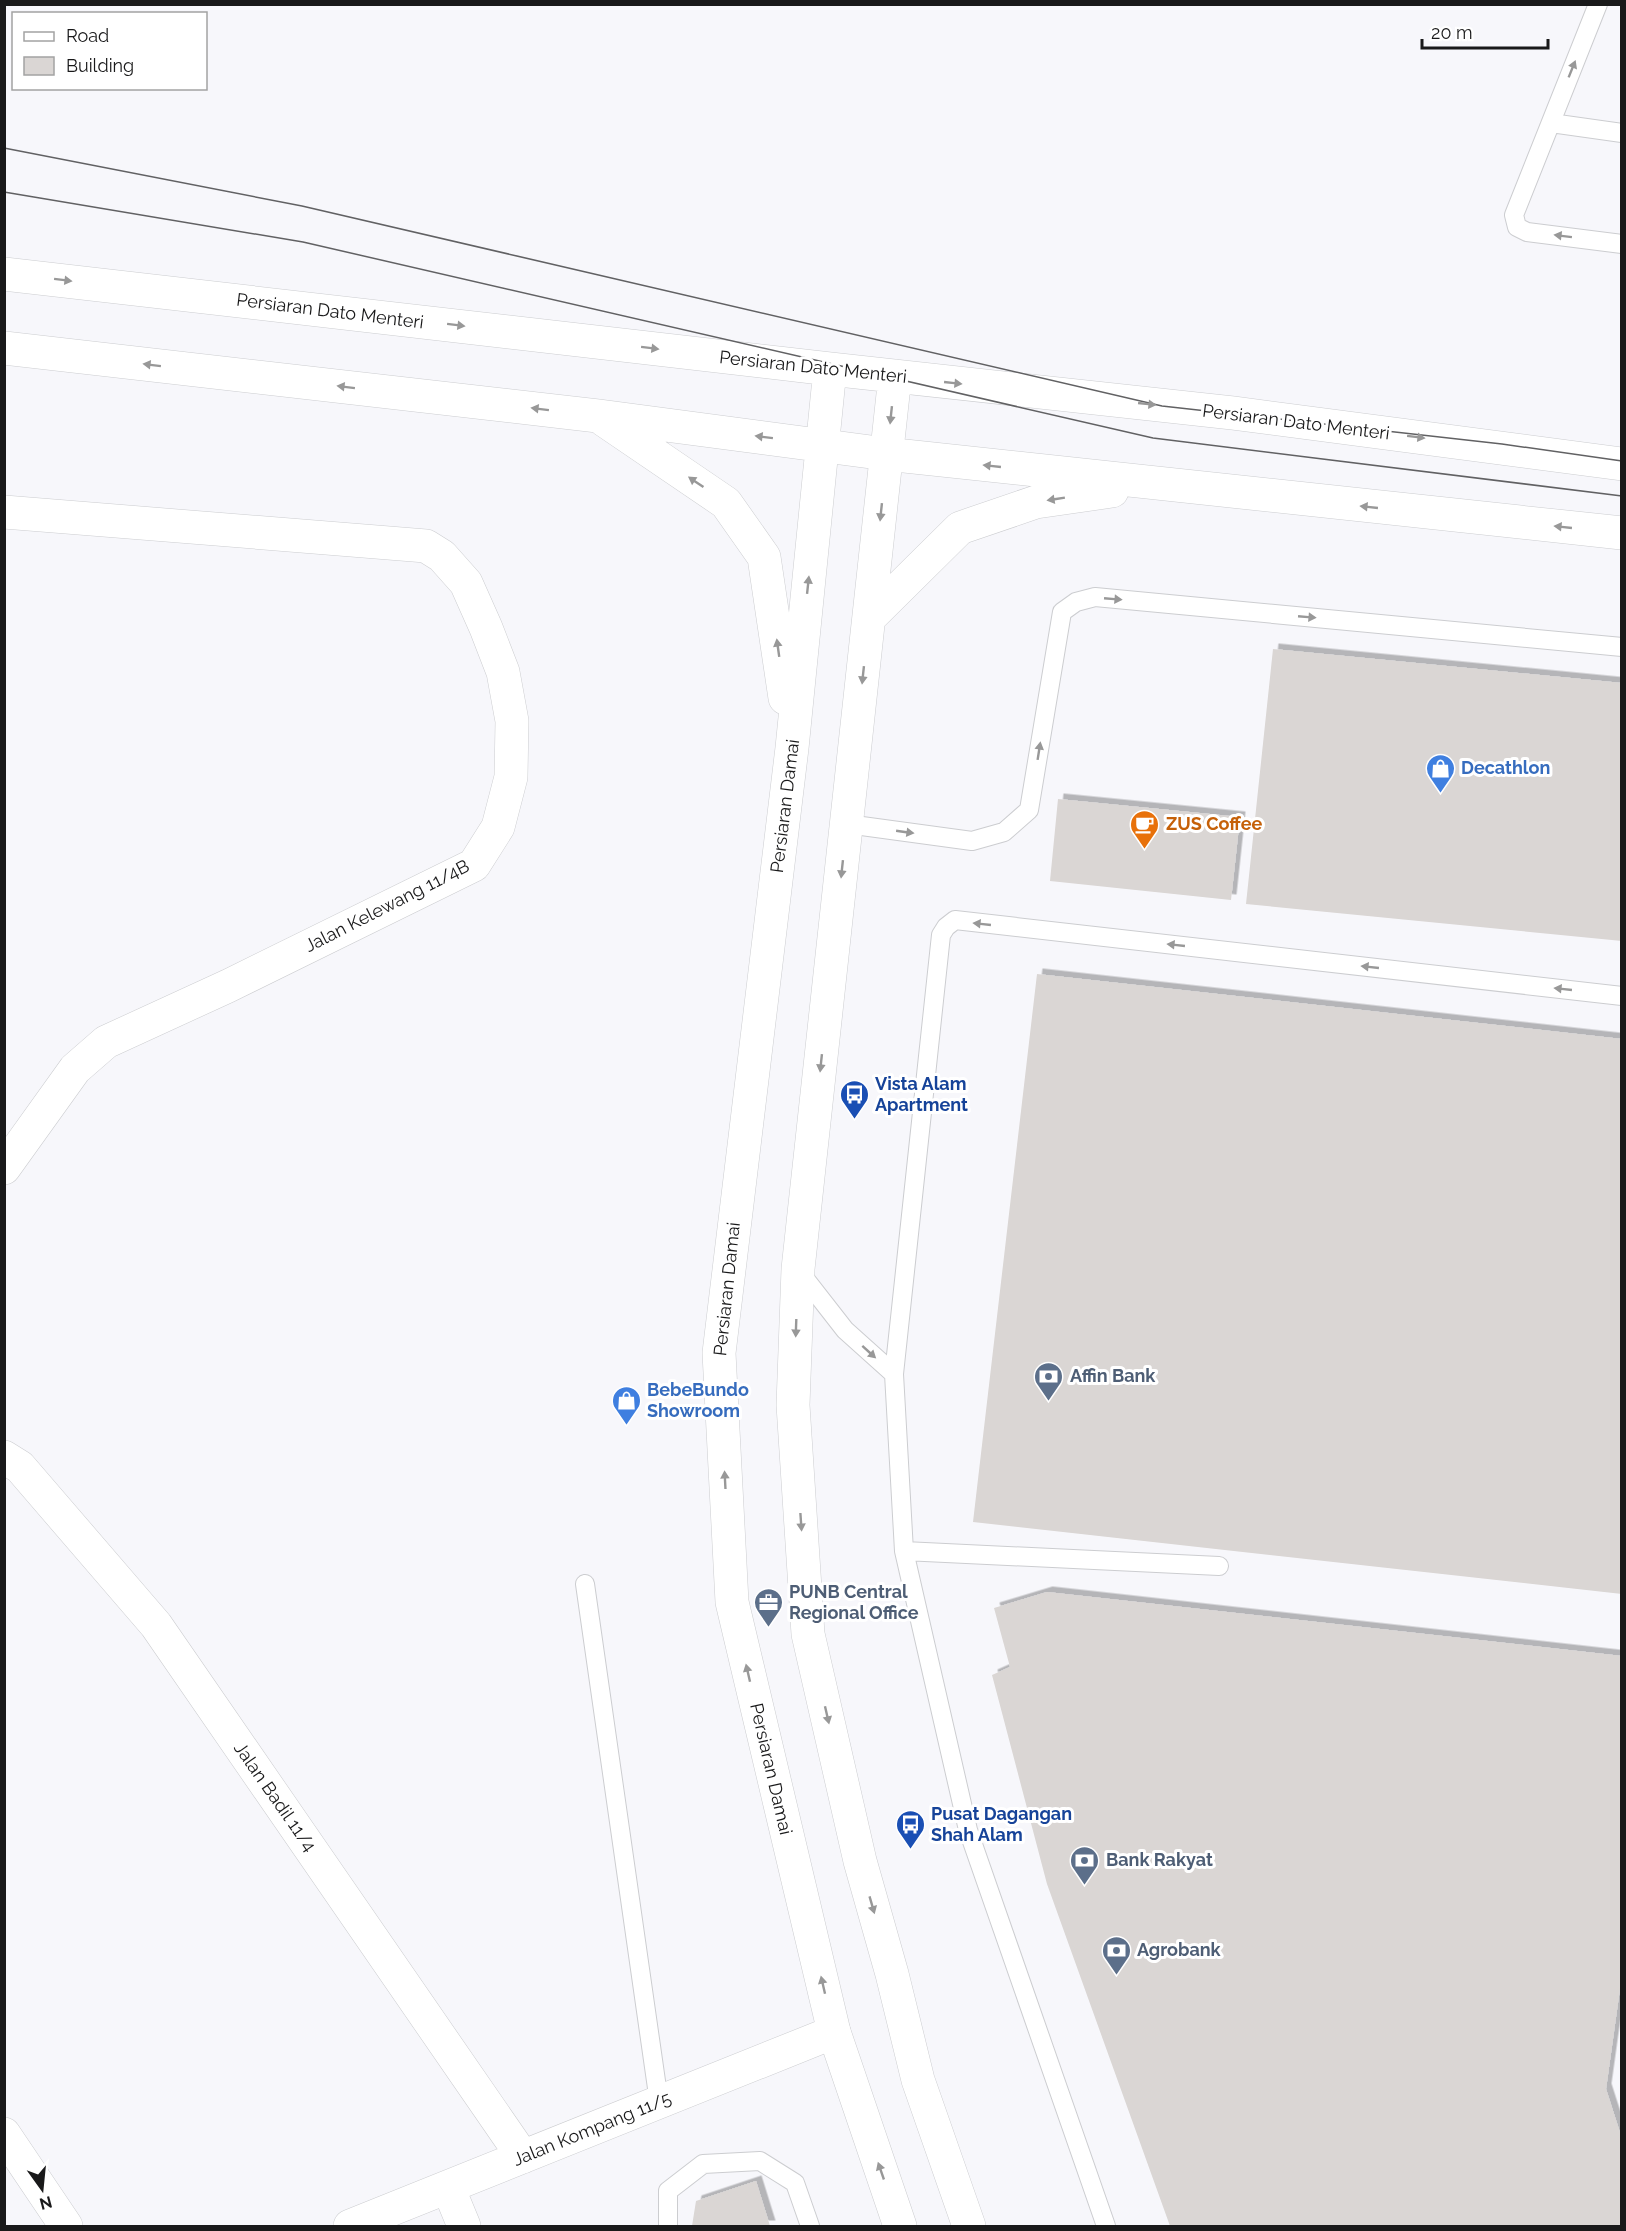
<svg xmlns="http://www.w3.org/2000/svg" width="1626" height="2231" viewBox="0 0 1626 2231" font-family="Raleway,sans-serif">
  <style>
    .building { fill: #dad6d4; filter: url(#shadow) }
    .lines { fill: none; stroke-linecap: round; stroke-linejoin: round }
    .service-casing { stroke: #cccdd0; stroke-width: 20 }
    .minor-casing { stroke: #cccdd0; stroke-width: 34 }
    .primary-casing { stroke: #cccdd0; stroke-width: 34 }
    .service { stroke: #fff; stroke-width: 18 }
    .minor { stroke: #fff; stroke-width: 33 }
    .primary { stroke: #fff; stroke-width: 33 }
    .tram { stroke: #616163; stroke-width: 1.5 }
    .oneway { fill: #989898 }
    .labels { text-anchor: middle; stroke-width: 6; stroke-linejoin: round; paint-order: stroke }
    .street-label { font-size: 18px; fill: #19191a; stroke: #fff }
    .shop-label { font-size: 18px; font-weight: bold; fill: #366cbe; stroke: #fff; text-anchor: start }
    .food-label { font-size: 18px; font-weight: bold; fill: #c56008; stroke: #fff; text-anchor: start }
    .transit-label { font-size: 18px; font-weight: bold; fill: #164399; stroke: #fff; text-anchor: start }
    .service-label { font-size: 18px; font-weight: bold; fill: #4e5e75; stroke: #fff; text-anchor: start }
  </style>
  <defs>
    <filter id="shadow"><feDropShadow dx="5.5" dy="-5.5" stdDeviation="0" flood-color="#0004"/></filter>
  </defs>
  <rect width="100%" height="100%" fill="#f7f7fb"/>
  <!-- building -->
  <path class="building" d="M1273 649 1622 683V941L1246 904Z
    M1058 799 1240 817 1231 900 1050 881Z
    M1037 974 1622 1039V1594L973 1522Z
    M1047 1592 1622 1656V1974L1606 2089 1622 2139V2226H1170L1047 1884 992 1675 1010 1667 994 1608Z
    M756 2181 770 2226H692L696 2201Z"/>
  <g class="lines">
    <defs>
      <path id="service" d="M1598 4 1514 215 1517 227 1527 232 1622 244
        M1551 123 1622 133
        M847 824 972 841 1004 832 1029 810 1062 612 1076 602 1095 597 1622 647
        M799 1271 845 1330 894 1374
        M904 1551 1219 1566
        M585 1584 659 2102
        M668 2226V2191L703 2164 760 2161 795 2183 810 2226
        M1106 2226 968 1830 904 1551 894 1374 941 935 946 927 955 920 1622 996"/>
      <path id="minor" d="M4 512 426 546 442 556 466 583 486 628 503 672 512 721 511 777 498 827 474 865 228 986 106 1042 75 1069 4 1168
        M4 1457 20 1467 156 1625 523 2157
        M4 2134 66 2226
        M448 2187 464 2226
        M350 2226 834 2032"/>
      <path id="primary" d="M4 274 830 369 1233 413 1622 464
        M4 348 598 416 886 454 1622 533
        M830 369 792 748 719 1353 732 1602 834 2032 900 2226
        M895 376 798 1269 793 1405 808 1634 860 1861 892 1974 918 2080 969 2226
        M604 420 726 503 764 557 785 698
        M870 617 960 528 1036 502 1112 491"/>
    </defs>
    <!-- service casing -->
    <use href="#service" class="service-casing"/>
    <!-- minor casing -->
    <use href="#minor" class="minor-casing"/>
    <!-- primary casing -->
    <use href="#primary" class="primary-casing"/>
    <!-- service -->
    <use href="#service" class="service"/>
    <!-- minor -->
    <use href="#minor" class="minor"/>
    <!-- primary -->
    <use href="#primary" class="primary"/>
    <!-- tram -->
    <path class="tram" d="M4 148 302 206 1162 406 1502 444 1622 461
      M4 192 303 242 1153 438 1622 496"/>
  </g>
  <!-- one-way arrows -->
  <defs><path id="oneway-solid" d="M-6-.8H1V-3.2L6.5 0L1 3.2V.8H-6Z" transform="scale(1.5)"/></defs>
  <g class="oneway">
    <use href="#oneway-solid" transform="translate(1572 69) rotate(-68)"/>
    <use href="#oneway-solid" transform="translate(1563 236) rotate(-173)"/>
    <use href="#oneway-solid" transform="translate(63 280) rotate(7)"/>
    <use href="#oneway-solid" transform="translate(456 325) rotate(7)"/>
    <use href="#oneway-solid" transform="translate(650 348) rotate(7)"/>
    <use href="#oneway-solid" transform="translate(152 365) rotate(-173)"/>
    <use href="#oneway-solid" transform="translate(953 383) rotate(6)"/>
    <use href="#oneway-solid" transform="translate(346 387) rotate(-173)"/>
    <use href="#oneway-solid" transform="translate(1147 404) rotate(6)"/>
    <use href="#oneway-solid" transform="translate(540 409) rotate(-173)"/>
    <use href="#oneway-solid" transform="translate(891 415) rotate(96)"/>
    <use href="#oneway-solid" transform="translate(764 437) rotate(-173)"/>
    <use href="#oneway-solid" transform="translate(1416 437) rotate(7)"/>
    <use href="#oneway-solid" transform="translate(992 466) rotate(-174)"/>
    <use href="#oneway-solid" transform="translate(696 482) rotate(-146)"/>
    <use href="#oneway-solid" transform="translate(1056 499) rotate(171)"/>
    <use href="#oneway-solid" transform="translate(1369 507) rotate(-174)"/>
    <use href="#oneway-solid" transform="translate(881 512) rotate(96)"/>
    <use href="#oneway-solid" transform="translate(1563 527) rotate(-174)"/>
    <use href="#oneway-solid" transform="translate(808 585) rotate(-84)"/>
    <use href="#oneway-solid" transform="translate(1113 599) rotate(5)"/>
    <use href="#oneway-solid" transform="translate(1307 617) rotate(5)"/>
    <use href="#oneway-solid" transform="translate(778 648) rotate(-98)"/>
    <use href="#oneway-solid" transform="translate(863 675) rotate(96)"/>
    <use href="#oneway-solid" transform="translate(1039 751) rotate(-81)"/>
    <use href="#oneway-solid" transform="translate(905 832) rotate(8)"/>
    <use href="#oneway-solid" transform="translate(842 869) rotate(96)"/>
    <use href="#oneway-solid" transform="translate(982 924) rotate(-174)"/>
    <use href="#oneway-solid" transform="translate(1176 945) rotate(-174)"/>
    <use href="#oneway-solid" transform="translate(1370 967) rotate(-174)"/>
    <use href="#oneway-solid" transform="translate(1563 989) rotate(-174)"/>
    <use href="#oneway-solid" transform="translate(821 1063) rotate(96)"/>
    <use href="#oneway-solid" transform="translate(796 1328) rotate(92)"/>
    <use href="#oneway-solid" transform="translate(869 1352) rotate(42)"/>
    <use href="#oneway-solid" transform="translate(725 1480) rotate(-93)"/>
    <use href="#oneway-solid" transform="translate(801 1522) rotate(86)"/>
    <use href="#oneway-solid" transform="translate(748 1673) rotate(-103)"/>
    <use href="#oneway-solid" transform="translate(827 1715) rotate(77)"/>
    <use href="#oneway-solid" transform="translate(872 1905) rotate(74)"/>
    <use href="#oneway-solid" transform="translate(823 1985) rotate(-103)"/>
    <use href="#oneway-solid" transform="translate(881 2171) rotate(-109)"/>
  </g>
  <!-- icons -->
  <defs>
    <symbol id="shop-pin" viewBox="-11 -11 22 30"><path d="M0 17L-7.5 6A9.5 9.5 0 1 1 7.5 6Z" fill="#3f7fe0" stroke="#fff"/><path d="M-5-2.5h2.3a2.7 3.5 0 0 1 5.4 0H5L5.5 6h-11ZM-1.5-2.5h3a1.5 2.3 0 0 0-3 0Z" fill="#fff"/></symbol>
    <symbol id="cafe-pin" viewBox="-11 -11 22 30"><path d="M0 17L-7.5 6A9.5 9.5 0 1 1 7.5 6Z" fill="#e8710a" stroke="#fff"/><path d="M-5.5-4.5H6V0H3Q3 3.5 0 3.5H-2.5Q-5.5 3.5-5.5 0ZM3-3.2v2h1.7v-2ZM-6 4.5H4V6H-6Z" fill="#fff"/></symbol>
    <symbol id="bus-pin" viewBox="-11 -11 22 30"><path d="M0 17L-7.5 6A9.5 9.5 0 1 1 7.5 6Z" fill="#1a4fb4" stroke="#fff"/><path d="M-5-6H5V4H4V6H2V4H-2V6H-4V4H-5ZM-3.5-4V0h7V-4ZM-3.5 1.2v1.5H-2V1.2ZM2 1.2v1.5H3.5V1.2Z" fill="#fff"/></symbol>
    <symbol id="bank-pin" viewBox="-11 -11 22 30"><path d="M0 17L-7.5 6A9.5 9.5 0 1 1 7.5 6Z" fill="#5c6f8a" stroke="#fff"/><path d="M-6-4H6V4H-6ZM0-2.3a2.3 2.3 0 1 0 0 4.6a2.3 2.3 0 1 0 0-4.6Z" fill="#fff"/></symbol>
    <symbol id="office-pin" viewBox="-11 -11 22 30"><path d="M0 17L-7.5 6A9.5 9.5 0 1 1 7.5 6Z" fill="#5c6f8a" stroke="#fff"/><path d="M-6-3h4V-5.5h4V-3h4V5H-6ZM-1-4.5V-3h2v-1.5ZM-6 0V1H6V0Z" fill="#fff"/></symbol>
  </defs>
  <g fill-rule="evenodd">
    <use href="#shop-pin" x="1424" y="752" width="33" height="45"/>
    <use href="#cafe-pin" x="1128" y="808" width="33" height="45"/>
    <use href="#bus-pin" x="838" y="1078" width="33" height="45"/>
    <use href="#bank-pin" x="1032" y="1360" width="33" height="45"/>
    <use href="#shop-pin" x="610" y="1384" width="33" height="45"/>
    <use href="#office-pin" x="752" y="1586" width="33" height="45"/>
    <use href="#bus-pin" x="894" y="1808" width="33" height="45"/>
    <use href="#bank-pin" x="1068" y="1844" width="33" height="45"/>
    <use href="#bank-pin" x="1100" y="1934" width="33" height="45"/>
  </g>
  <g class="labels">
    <!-- street labels -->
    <g class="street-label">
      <text transform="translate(330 311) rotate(7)" y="6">Persiaran Dato Menteri</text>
      <text transform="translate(813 367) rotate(6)" y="6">Persiaran Dato Menteri</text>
      <text transform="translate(1296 422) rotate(7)" y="6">Persiaran Dato Menteri</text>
      <text transform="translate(785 806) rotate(-83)" y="6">Persiaran Damai</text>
      <text transform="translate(387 906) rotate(-27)" y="6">Jalan Kelewang 11/4B</text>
      <text transform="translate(727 1289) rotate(-84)" y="6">Persiaran Damai</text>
      <text transform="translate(771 1769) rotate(77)" y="6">Persiaran Damai</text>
      <text transform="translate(275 1797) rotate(55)" y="6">Jalan Badil 11/4</text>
      <text transform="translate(592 2129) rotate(-22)" y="6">Jalan Kompang 11/5</text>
    </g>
    <!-- shop labels -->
    <g class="shop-label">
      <text x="1461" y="774">Decathlon</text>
      <text x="647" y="1396">BebeBundo<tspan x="647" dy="21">Showroom</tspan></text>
    </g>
    <!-- food labels -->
    <g class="food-label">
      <text x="1166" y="830">ZUS Coffee</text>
    </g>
    <!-- transit labels -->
    <g class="transit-label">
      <text x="875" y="1090">Vista Alam<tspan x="875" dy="21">Apartment</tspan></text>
      <text x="931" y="1820">Pusat Dagangan<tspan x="931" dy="21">Shah Alam</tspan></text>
    </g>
    <!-- service labels -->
    <g class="service-label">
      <text x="1070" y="1382">Affin Bank</text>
      <text x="789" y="1598">PUNB Central<tspan x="789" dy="21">Regional Office</tspan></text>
      <text x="1106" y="1866">Bank Rakyat</text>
      <text x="1137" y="1956">Agrobank</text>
    </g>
  </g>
  <!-- border -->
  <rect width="1626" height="2231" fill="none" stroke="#19191a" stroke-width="12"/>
  <!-- legend -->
  <rect x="12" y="12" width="195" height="78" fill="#ffffff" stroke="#a3a3a3" stroke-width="1.5"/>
  <rect x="24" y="32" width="30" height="9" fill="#ffffff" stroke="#a3a3a3" stroke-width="1.5"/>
  <text x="66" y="42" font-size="18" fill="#19191a">Road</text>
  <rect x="24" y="57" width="30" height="18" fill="#dad6d4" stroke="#a3a3a3" stroke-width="1.5"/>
  <text x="66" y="72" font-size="18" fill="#19191a">Building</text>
  <!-- north arrow -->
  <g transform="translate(42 2189) rotate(165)" stroke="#ffffff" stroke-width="4.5" paint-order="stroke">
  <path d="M0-4.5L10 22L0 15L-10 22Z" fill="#19191a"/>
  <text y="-9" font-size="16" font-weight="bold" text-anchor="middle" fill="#19191a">N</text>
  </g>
  <!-- scale -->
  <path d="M1422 39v9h126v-9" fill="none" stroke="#19191a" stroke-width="3"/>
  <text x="1431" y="39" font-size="18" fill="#19191a" stroke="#ffffff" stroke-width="4.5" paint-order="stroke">20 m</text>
</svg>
